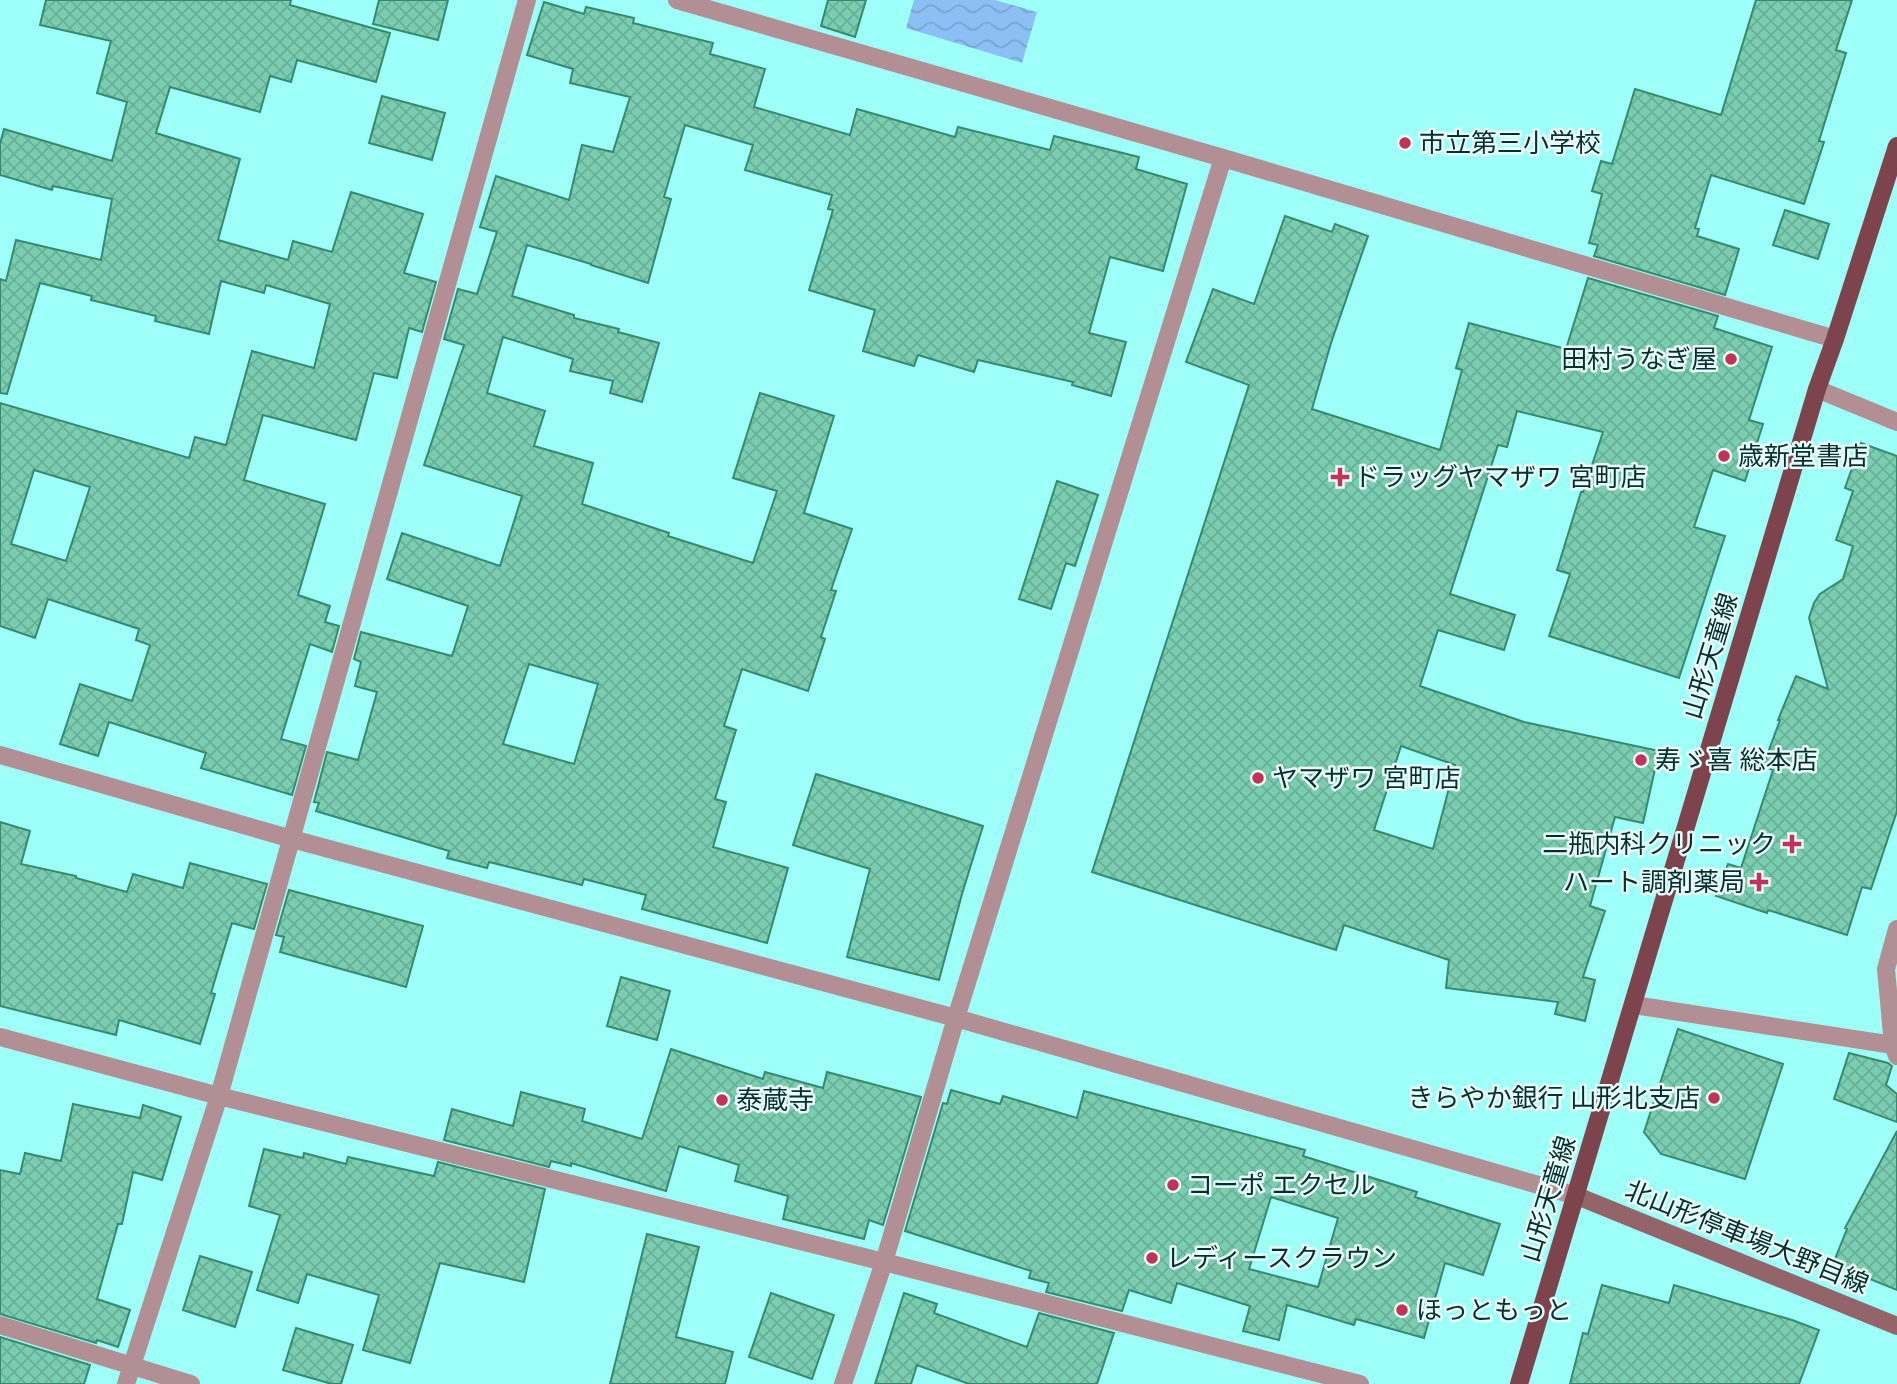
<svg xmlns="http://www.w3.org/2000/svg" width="1897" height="1384" viewBox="0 0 1897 1384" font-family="Spectral,'Noto Sans JP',serif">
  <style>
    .water { fill: url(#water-waves) }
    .building { fill: url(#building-cross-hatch); stroke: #358a70; stroke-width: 2; fill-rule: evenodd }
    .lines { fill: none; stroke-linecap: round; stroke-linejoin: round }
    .service { stroke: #b28f94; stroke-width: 18 }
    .minor { stroke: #b28f94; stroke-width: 18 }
    .secondary { stroke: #94646b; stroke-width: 18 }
    .primary { stroke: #7d444e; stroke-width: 18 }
    .poi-dot { fill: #c2335a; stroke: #eafcfa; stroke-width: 2.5 }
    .labels { text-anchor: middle; stroke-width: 5; stroke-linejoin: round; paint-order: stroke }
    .poi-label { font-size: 26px; fill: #04312f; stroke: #eafcfa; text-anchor: start }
    .street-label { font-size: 26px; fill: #04312f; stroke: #eafcfa }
  </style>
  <defs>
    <pattern id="water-waves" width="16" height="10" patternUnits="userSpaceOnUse" patternTransform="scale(1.75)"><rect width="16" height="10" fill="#8cc0f5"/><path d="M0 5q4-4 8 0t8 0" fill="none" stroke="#77a5d2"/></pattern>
    <pattern id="building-cross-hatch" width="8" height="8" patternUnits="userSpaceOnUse" patternTransform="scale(1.75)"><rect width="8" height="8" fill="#7acdb0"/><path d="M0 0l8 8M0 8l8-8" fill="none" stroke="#68b098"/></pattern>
  </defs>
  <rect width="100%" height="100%" fill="#9efff8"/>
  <!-- water -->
  <path class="water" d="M914 0H995L1037 12 1022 63 906 28Z"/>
  <!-- building -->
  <path class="building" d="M46 0H291L290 5 390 33 376 82 297 60 291 82 270 76 260 112 170 87 156 133 240 159 218 240 288 260 293 241 332 252 351 192 423 214 404 273 436 282 422 332 409 328 397 378 374 373 356 440 263 415 244 480 325 504 298 595 330 606 325 622 339 626 332 652 310 644 281 739 306 746 292 795 201 768 206 753 109 722 98 756 60 744 80 684 132 701 150 645 136 640 139 629 48 599 35 638 0 626V403L189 458 195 437 226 445 252 351 314 368 330 304 266 285 264 293 221 281 209 334 155 321 156 316 91 300 92 296 40 283 7 394 0 393V279L6 281 16 240 101 260 112 199 53 186 52 190 0 175V144L4 129 112 161 127 102 97 93 111 41 40 25ZM34 470 90 487 66 561 11 544Z
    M379 0H448L438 40 373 24Z
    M828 0H866L855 37 821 26Z
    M1756 0H1852L1836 50 1846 53 1819 141 1824 142 1804 204 1711 175 1695 228 1699 229 1697 236 1739 249 1725 295 1594 256 1598 245 1589 243 1602 194 1592 191 1601 161 1612 164 1635 89 1721 115Z
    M544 2 584 14 586 7 634 18 633 23 713 43 710 54 765 69 754 107 850 135 857 109 955 137 958 127 1050 150 1054 136 1139 157 1136 169 1187 184 1163 271 1110 257 1089 333 1126 342 1111 396 1072 385 1073 382 978 360 974 372 918 355 914 366 863 351 875 310 809 290 833 210 828 209 832 195 745 170 753 145 685 125 664 197 671 199 648 283 591 265V264L527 245 512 296 574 315V318L619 329 618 332 659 343 642 402 610 393 613 381 570 371 573 359 503 337 487 393 545 411 534 446 593 463 582 504 669 533 668 536 753 563 777 491 733 478 760 393 834 416 804 513 852 529 831 590 836 591 821 637 825 639 808 691 742 669 724 726 736 730 715 799 726 802 713 847 788 868 767 943 642 909 646 895 584 879 582 885 489 862 487 868 447 858 449 851 316 811 319 803 314 802 327 752 358 760 377 692 355 686 361 662 354 659 361 632 452 656 468 606 387 579 402 533 500 566 522 496 424 465 464 345 444 339 458 289 477 294 497 232 480 227 496 176 569 200 582 145 613 152 630 97 570 83 573 69 527 55ZM529 664 598 684 574 764 503 744Z
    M382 96 445 113 432 160 369 143Z
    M1785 210 1829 224 1818 259 1773 245Z
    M1285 216 1332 232 1335 224 1368 236 1331 343 1312 409 1440 450 1462 370 1456 368 1469 323 1566 349 1588 278 1718 316 1714 328 1772 347 1749 420 1763 424 1745 481 1713 470 1694 527 1725 536 1679 678 1549 636 1570 574 1557 570 1581 492H1583L1603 432 1517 411 1507 447 1498 445 1450 594 1515 615 1504 650 1438 630 1420 686 1524 722 1659 751 1643 823 1615 817 1590 906 1605 911 1583 977 1595 980 1585 1021 1555 1014 1558 1002 1446 988 1449 960 1344 925 1336 950 1092 872 1249 385 1186 362 1213 289 1254 304ZM1401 746 1455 765 1433 849 1374 830Z
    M1861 443 1897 456V811L1871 889 1862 887 1847 935 1768 910 1767 913 1716 896 1728 864 1741 868 1773 770 1763 766 1780 720H1778L1796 676 1828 689 1809 618 1814 603 1820 594 1843 579 1853 546 1836 540 1853 491 1845 488Z
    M1057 481 1098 495 1075 566 1066 563 1051 609 1019 599Z
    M816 774 983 826 962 894 939 980 847 957 870 869 793 845Z
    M0 822 30 831 21 864 76 876V878L127 892 133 874 183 888 190 863 267 884 254 929 232 923 211 993 215 994 200 1044 119 1020 116 1035 0 1006Z
    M289 890 423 926 406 987 280 952 284 937 276 935Z
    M621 977 670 991 657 1040 607 1026Z
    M1678 1029 1783 1064 1745 1179 1661 1154 1644 1132Z
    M671 1049 763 1079 765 1072 823 1088 827 1072 921 1097 883 1225 869 1220 864 1239 783 1219 788 1196 735 1181 739 1165 679 1146 666 1191 571 1163V1166L551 1161 549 1167 444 1140 452 1109 513 1126 521 1092 585 1109 582 1121 642 1139Z
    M1849 1053 1888 1063 1892 1066 1886 1085 1897 1094V1122L1834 1099Z
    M951 1090 1000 1104 1003 1096 1077 1118 1084 1091 1305 1150 1303 1156 1417 1192 1415 1197 1500 1224 1483 1275 1445 1263 1424 1338 1356 1319 1354 1325 1287 1305 1279 1340 1243 1331 1250 1306 1177 1283 1171 1303 1129 1290 1122 1311 1046 1292 1049 1283 1029 1278 1031 1271 905 1231 943 1103 947 1104ZM1271 1197 1338 1218 1318 1287 1249 1269Z
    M73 1104 140 1118 143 1105 181 1117 162 1180 133 1172 122 1224H118L97 1299 130 1310 118 1347 97 1340 96 1343 0 1314V1170L20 1174 25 1153 61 1161Z
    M1897 1131V1290L1833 1264 1847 1229 1845 1228Z
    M264 1149 303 1158 304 1153 346 1164 348 1157 434 1176 438 1162 545 1189 524 1282 440 1263 410 1363 363 1350 379 1295 307 1274 298 1303 257 1290 280 1215 249 1206Z
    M647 1234 699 1247 676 1337 733 1352 725 1384H610Z
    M200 1256 252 1272 235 1327 183 1310Z
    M1602 1285 1669 1303 1674 1285 1792 1320 1819 1330 1799 1384H1570L1583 1333 1588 1334Z
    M771 1293 834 1315 812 1379 749 1357Z
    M904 1293 937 1304 934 1313 1027 1347 1039 1313 1114 1333 1097 1384H969L917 1365 911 1384H875Z
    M296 1328 353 1345 341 1384H332L283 1370Z
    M0 1337 90 1365 84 1384H0Z"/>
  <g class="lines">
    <!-- service -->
    <path class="service" d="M677 0 1223 158 1835 339
      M1817 389 1897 422
      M1897 929 1886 969 1893 1045 1897 1056
      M1634 1005 1893 1045
      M0 1037 219 1096 884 1262 1360 1384
      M0 1325 191 1384
      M126 1384 219 1096 527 0"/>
    <!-- minor -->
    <path class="minor" d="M0 755 292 839 956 1018 1577 1196
      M843 1384 884 1262 956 1018 1223 158"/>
    <!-- secondary -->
    <path class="secondary" d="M1577 1196 1897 1326"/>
    <!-- primary -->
    <path class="primary" d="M1519 1384 1817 389 1835 339 1897 146"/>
  </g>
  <!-- markers -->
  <g class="poi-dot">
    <circle cx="1405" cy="143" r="7"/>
    <circle cx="1731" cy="359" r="7"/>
    <circle cx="1724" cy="456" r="7"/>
    <path d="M1336.5 466.5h7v7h7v7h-7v7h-7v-7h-7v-7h7z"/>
    <circle cx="1641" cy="760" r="7"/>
    <circle cx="1258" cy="778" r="7"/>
    <path d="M1788.5 833.5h7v7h7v7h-7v7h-7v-7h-7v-7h7z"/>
    <path d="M1755.5 871.5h7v7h7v7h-7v7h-7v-7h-7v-7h7z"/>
    <circle cx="1714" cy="1098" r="7"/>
    <circle cx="722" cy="1100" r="7"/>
    <circle cx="1173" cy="1185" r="7"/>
    <circle cx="1152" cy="1258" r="7"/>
    <circle cx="1402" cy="1310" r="7"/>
  </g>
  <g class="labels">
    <!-- poi labels -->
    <g class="poi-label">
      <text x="1419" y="152">市立第三小学校</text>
      <text x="1717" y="368" text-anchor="end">田村うなぎ屋</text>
      <text x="1738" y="465">歳新堂書店</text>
      <text x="1354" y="486">ドラッグヤマザワ 宮町店</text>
      <text x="1655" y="769">寿ゞ喜 総本店</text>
      <text x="1272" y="787">ヤマザワ 宮町店</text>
      <text x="1776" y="853" text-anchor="end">二瓶内科クリニック</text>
      <text x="1745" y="891" text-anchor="end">ハート調剤薬局</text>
      <text x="1700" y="1107" text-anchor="end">きらやか銀行 山形北支店</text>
      <text x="736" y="1109">泰蔵寺</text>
      <text x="1187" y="1194">コーポ エクセル</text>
      <text x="1166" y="1267">レディースクラウン</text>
      <text x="1416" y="1319">ほっともっと</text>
    </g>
    <!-- street labels -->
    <g class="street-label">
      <text transform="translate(1710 656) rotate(-73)" y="9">山形天童線</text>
      <text transform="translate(1548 1199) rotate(-73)" y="9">山形天童線</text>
      <text transform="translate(1747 1237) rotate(22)" y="9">北山形停車場大野目線</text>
    </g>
  </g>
</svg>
